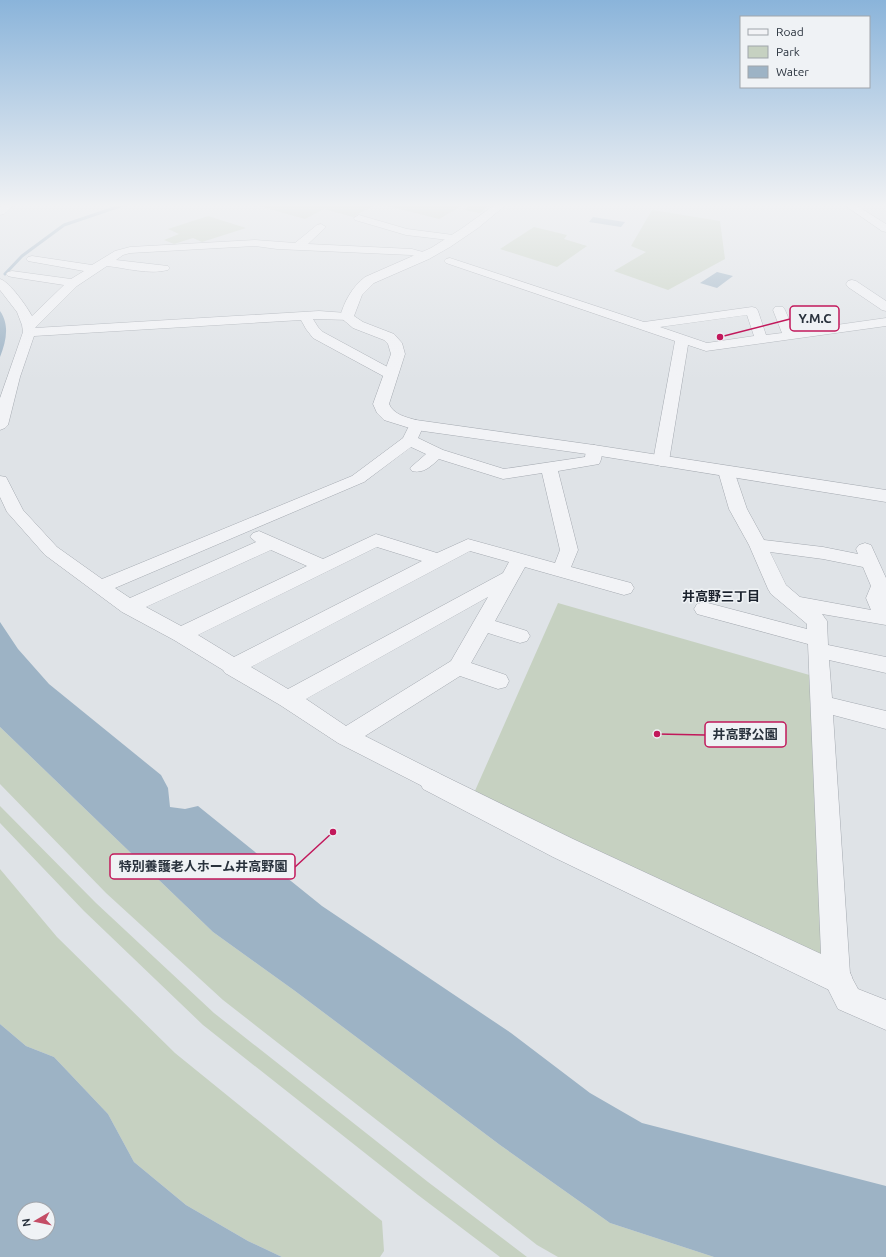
<svg xmlns="http://www.w3.org/2000/svg" width="886" height="1257" viewBox="0 0 886 1257" font-family="Ubuntu,'Noto Sans JP',sans-serif">
  <style>
    .green { fill: #c6d1c1 }
    .water { fill: #9db3c5; fill-rule: evenodd }
    .lines { fill: none; stroke-linecap: round; stroke-linejoin: round }
    .stream { stroke: #9db3c5; stroke-width: 3 }
    .minor-casing { stroke: #a5aab1; stroke-width: 1 }
    .tertiary-casing { stroke: #a5aab1; stroke-width: 1 }
    .minor { fill: #f2f3f6; fill-rule: evenodd }
    .tertiary { fill: #f2f3f6; fill-rule: evenodd }
    .labels { text-anchor: middle; stroke-width: 3; stroke-linejoin: round; paint-order: stroke }
    .neighbourhood-label { font-size: 13px; font-weight: bold; fill: #1c232e; stroke: #eff2f5 }
    .leader { fill: none; stroke: #c2185b; stroke-width: 1.5 }
    .callout-dot { fill: #c2185b; stroke: #eff2f5; stroke-width: 1.5 }
    .callout { fill: #eff2f5; stroke: #c2185b; stroke-width: 1.5 }
    .callout-label { font-size: 13px; text-anchor: middle; font-weight: bold; fill: #29323d }
  </style>
  <rect width="100%" height="100%" fill="#dfe3e7"/>
  <!-- green -->
  <path class="green" d="M251 204H465L439 219 392 207 376 204 353 217 324 209 305 219Z
    M472 204H492L480 213 464 210Z
    M652 210 720 221 725 259 668 290 614 271 646 252 631 246Z
    M208 216 246 228 202 242 193 238 174 244 164 240 179 234 168 229Z
    M534 227 567 235 564 239 587 246 557 267 500 249Z
    M558 603 813 676 824 960 474 793Z
    M0 727 213 932 295 991 500 1145 610 1223 714 1257H558L537 1245 223 1000 106 893 0 784Z
    M0 806 96 903 214 1013 428 1182 527 1257H500L418 1195 203 1025 84 911 0 823Z
    M0 869 57 937 175 1053 382 1221 384 1251 380 1257H282L248 1241 186 1205 134 1162 108 1114 54 1057 26 1046 0 1024Z"/>
  <!-- water -->
  <path class="water" d="M593 217 625 222 621 227 589 222Z
    M717 272 733 276 717 288 700 283Z
    M0 311C10 325 6 342 0 357Z
    M0 622 18 649 49 684 161 775 168 788 170 807 185 809 198 806 322 906 511 1033 590 1093 642 1123 886 1186V1257H714L610 1223 500 1145 295 991 213 932 0 727Z
    M0 1024 26 1046 54 1057 108 1114 134 1162 186 1205 248 1241 282 1257H0ZM24 1209H48V1233H24Z"/>
  <g class="lines">
    <!-- stream -->
    <path class="stream" d="M5 274 22 256 64 225 126 204"/>
    <defs>
      <path id="minor" d="M4 204H15L4 214 0 215V207Z
        M843 204H854L886 224V232L882 231Z
        M359 215 407 229 461 236 462 238 457 241 406 235 355 220 354 218Z
        M321 224 326 227 308 244 412 249 430 254 432 256 426 259 411 255 277 249 255 246 130 253 123 255 116 260 168 266 170 268 168 270C149 275 126 268 107 266L77 286 35 328 319 311 347 313 351 314 353 317 351 320 313 319 318 327 323 332 395 371 397 374 395 377 390 378 385 377 313 338 306 329 301 320 34 336 20 377 8 425 5 428 0 430V398L23 332 22 325 17 312 0 290V279C10 282 27 307 32 316L64 285 12 277 8 276 6 274 8 272 12 271 71 279 84 271 28 261 26 259 28 257 32 256 92 265 115 251 130 247 255 240 295 243 317 225Z
        M450 258 644 322 752 307 756 308 758 311 766 335 782 333 773 310 775 307H783L785 310 794 331 886 318V326L706 351 688 345 669 461 667 464 661 466 655 464 653 461 675 341 446 263 444 261 446 259ZM747 315 754 336 707 343 660 327Z
        M852 280 856 281 886 301V311L882 310 848 287 846 284 848 281Z
        M416 420 421 422 424 425 418 438 443 450 504 469 585 457 586 450 588 447 594 445 600 447C603 452 602 459 599 464L558 471 578 550 571 567 631 583 634 588 631 593 624 595 525 567 495 621 527 631 530 636 527 641 520 643 488 633 471 663 506 675 509 681 506 687 498 689 460 676 365 736 440 774 444 781 440 788 432 791 338 743 280 705 225 673 223 670 174 640 122 612 45 555 7 512 0 497V476L6 477 23 510 57 547 102 579 352 476 403 438 411 422ZM411 447 426 454 410 468 412 471C424 474 431 466 439 459L503 479 542 473 560 550 555 563 468 539 437 553 376 534 323 559 259 531 253 533 250 537 256 542 130 598 115 588 364 482ZM377 547 422 561 234 657 198 635ZM271 550 307 566 181 626 146 607ZM470 551 509 562 503 573 288 689 251 667ZM488 597 451 661 346 726 306 699Z
        M726 466 732 468 734 471 747 509 764 540 823 547 858 554 856 549 859 545 865 543 871 545 886 578V625L822 614 827 621 828 645 886 657V673L829 660 832 698 886 711V729L833 715 850 974 858 989 886 1000V1030L838 1009 822 977 808 644 697 614 694 609 697 604 704 602 807 629V624L771 594 768 589 749 545 729 509 718 471 720 468ZM770 552 823 559 863 567 871 586 866 598 871 610 800 597 786 585Z"/>
      <path id="tertiary" d="M496 204H507L478 228 450 247 429 259 374 283 362 295 354 316 363 322 394 334 402 343 405 354 389 404C394 415 406 417 416 420L594 445 886 490V502L594 455 416 430 384 420 377 413 373 404 391 354 388 344 384 340 353 328 340 317C344 302 352 287 365 277L431 248 461 229Z
        M432 770 573 839 847 966 852 977 847 988 836 993 825 988 553 857 423 789 419 781 423 773Z"/>
    </defs>
    <!-- minor casing -->
    <use href="#minor" class="minor-casing"/>
    <!-- tertiary casing -->
    <use href="#tertiary" class="tertiary-casing"/>
    <!-- minor -->
    <use href="#minor" class="minor"/>
    <!-- tertiary -->
    <use href="#tertiary" class="tertiary"/>
  </g>
  <!-- sky -->
  <linearGradient id="sky" x2="0" y2="1"><stop stop-color="#8ab4da"/><stop offset="0.54" stop-color="#f1f2f4"/><stop offset="1" stop-color="#f1f2f4" stop-opacity="0"/></linearGradient>
  <rect width="886" height="380" fill="url(#sky)"/>
  <g class="labels">
    <!-- neighbourhood labels -->
    <g class="neighbourhood-label">
      <text x="721" y="601">井高野三丁目</text>
    </g>
  </g>
  <!-- callouts -->
  <path class="leader" d="M720 337L790 319M657 734L705 735M333 832L295 867"/>
  <g class="callout-dot">
    <circle cx="720" cy="337" r="4"/>
    <circle cx="657" cy="734" r="4"/>
    <circle cx="333" cy="832" r="4"/>
  </g>
  <g class="callout">
    <rect x="790" y="306" width="49" height="25" rx="4"/>
    <rect x="705" y="722" width="81" height="25" rx="4"/>
    <rect x="110" y="854" width="185" height="25" rx="4"/>
  </g>
  <g class="callout-label">
    <text x="815" y="323">Y.M.C</text>
    <text x="745" y="739">井高野公園</text>
    <text x="203" y="871">特別養護老人ホーム井高野園</text>
  </g>
  <!-- legend -->
  <rect x="740" y="16" width="130" height="72" fill="#eff2f5" stroke="#a0a5ab"/>
  <rect x="748" y="29" width="20" height="6" fill="#f2f3f6" stroke="#a0a5ab"/>
  <text x="776" y="36" font-size="12" fill="#29323d">Road</text>
  <rect x="748" y="46" width="20" height="12" fill="#c6d1c1" stroke="#a0a5ab"/>
  <text x="776" y="56" font-size="12" fill="#29323d">Park</text>
  <rect x="748" y="66" width="20" height="12" fill="#9db3c5" stroke="#a0a5ab"/>
  <text x="776" y="76" font-size="12" fill="#29323d">Water</text>
  <!-- north arrow -->
  <g transform="translate(36 1221) rotate(261)"><circle r="19" fill="#eff2f5" stroke="#a0a5ab"/>
  <path d="M0-3L7 15L0 10L-7 15Z" fill="#c44d66"/>
  <text y="-6" font-size="11" font-weight="bold" text-anchor="middle" fill="#29323d">N</text>
  </g>
</svg>
